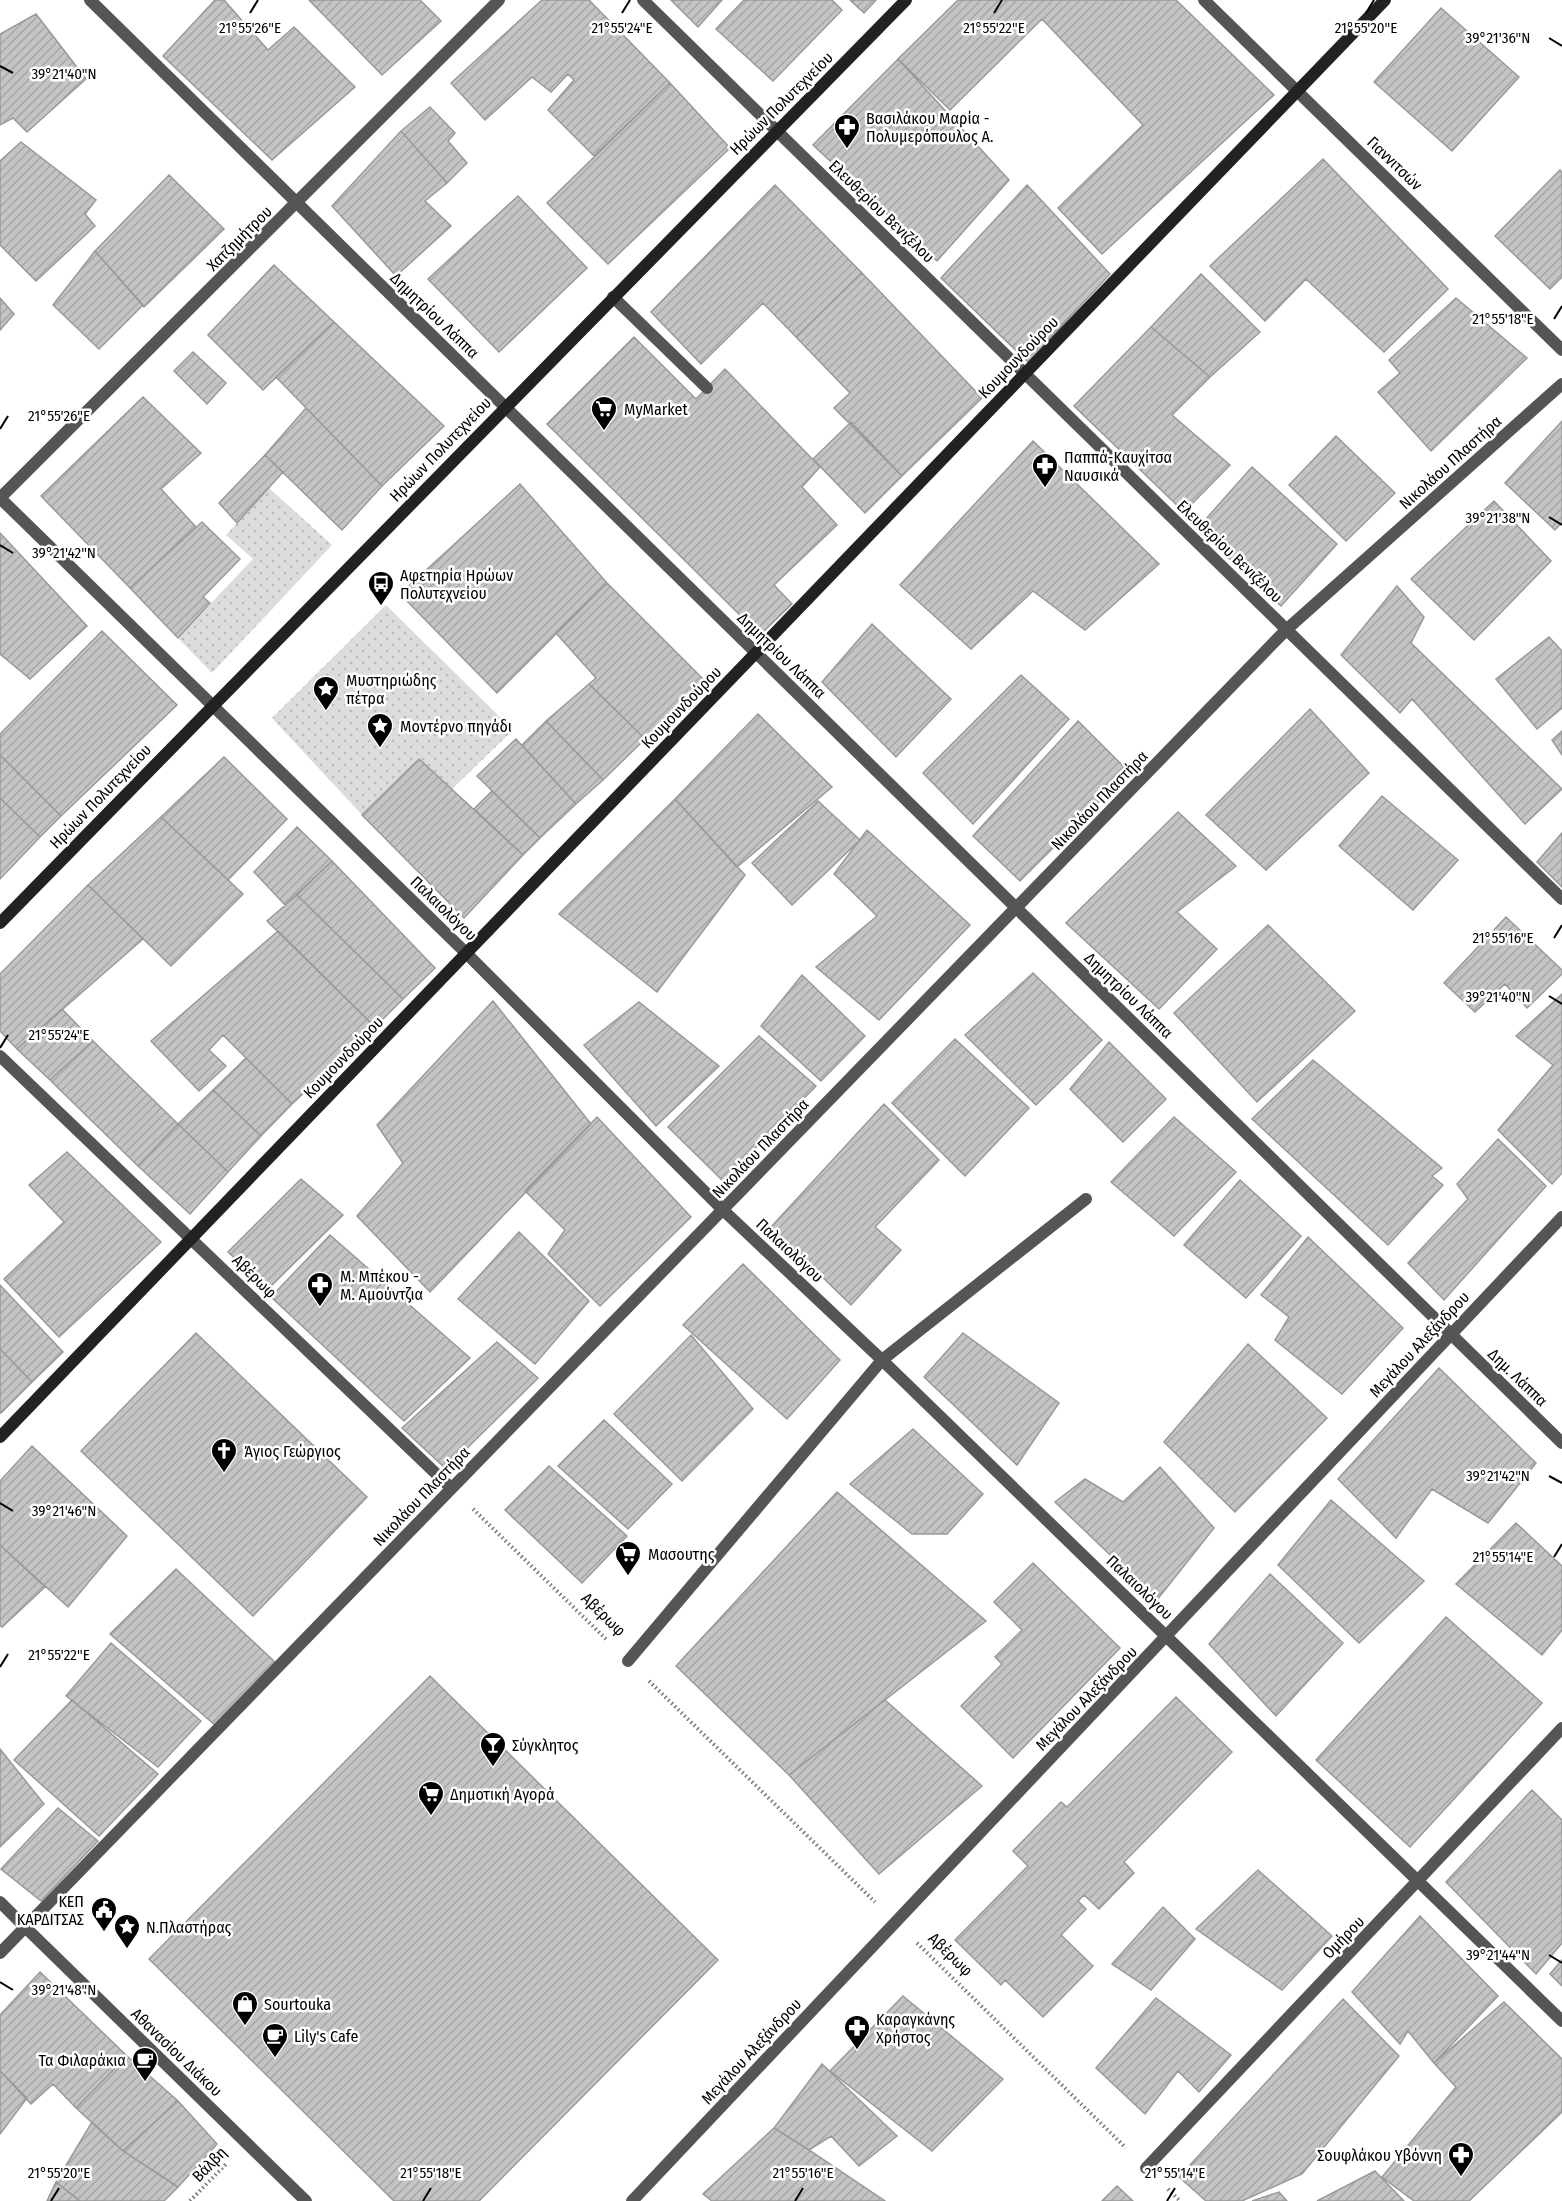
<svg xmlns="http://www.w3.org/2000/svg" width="1562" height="2201" viewBox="0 0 1562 2201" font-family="'Fira Sans Condensed',sans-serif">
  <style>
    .park { fill: url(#park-dots) }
    .building { fill: url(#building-hatch); stroke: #999; stroke-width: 1.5 }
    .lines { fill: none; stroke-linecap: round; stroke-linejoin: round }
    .path { stroke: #777; stroke-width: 4; stroke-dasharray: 1.5 3; stroke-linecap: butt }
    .service { stroke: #555; stroke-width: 12 }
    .pedestrian { stroke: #555; stroke-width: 12 }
    .minor { stroke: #555; stroke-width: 12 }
    .tertiary { stroke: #555; stroke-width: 12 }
    .secondary { stroke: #222; stroke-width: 12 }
    .ticks { fill: none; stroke: #000; stroke-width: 2 }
    .labels { text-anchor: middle; stroke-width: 5; stroke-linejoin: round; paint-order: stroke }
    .street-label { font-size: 16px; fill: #000; stroke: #fff }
    .poi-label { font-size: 16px; fill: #000; stroke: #fff; text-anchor: start }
    .ticks-label { font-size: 15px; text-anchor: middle; fill: #000; stroke: #fff; stroke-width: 5; stroke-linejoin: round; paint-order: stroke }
  </style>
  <defs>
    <pattern id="park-dots" width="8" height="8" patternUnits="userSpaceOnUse" patternTransform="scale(1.5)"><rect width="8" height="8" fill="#dcdcdc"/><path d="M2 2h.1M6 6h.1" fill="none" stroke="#bbb" stroke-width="1.8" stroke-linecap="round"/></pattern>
    <pattern id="building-hatch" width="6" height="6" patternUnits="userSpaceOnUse" patternTransform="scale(1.5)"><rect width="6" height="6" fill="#c4c4c4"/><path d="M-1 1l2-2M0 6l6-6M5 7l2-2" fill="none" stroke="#a7a7a7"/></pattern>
  </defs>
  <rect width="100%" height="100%" fill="#fff"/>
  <!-- park -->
  <path class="park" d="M269 488 332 545 212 673 178 638 253 559 226 535Z
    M386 605 513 730 452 789 418 759 362 815 272 718Z"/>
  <!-- building -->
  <path class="building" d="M215 0H224L268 50 294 27 355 87 272 160 163 56Z
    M309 0H420L441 21 382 75Z
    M542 0H589L670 83 594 156 548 110 574 80 568 74 551 92 532 77 485 120 451 83Z
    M671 0H722L698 27Z
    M744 0H832L842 10 773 81 716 29Z
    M850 0H876L864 13Z
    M958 0H1176L1274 95 1102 254 1058 208 1143 125 1042 19 950 110 898 59Z
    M1441 8 1519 77 1452 151 1374 82Z
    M36 14 86 79 27 132 13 118 0 125V34Z
    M898 59 1009 180 937 261 813 145Z
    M670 83 730 148 608 264 547 203Z
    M430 107 455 133 448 141 467 163 447 183 401 131Z
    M401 131 447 183 425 201 451 226 396 276 332 206Z
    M21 142 96 200 85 214 95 226 36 281 0 245V161Z
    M1323 159 1448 289 1384 352 1306 279 1265 321 1210 266Z
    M1560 170 1562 173V277L1550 289 1495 236Z
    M169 175 224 229 144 307 95 251Z
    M775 185 862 273 796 337 763 303 701 364 651 312Z
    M1027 185 1110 274 1028 362 941 278Z
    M518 196 587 268 499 352 428 279Z
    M95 251 143 305 99 349 53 305Z
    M274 265 334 322 263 390 208 335Z
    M862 273 982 398 902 476 834 408 850 393 796 337Z
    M1201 274 1260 332 1210 377 1151 327Z
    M0 298 14 314 0 330Z
    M1456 298 1527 358 1431 451 1378 392 1400 373 1389 360Z
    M334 322 444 426 382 486 276 377Z
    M1151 327 1210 377 1172 415 1230 465 1184 512 1074 406Z
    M634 337 696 399 725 369 820 467 802 487 837 525 774 585 792 604 760 635 547 424Z
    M193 352 226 383 207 404 174 371Z
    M143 397 201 453 161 489 196 527 130 588 41 496Z
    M306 408 382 486 342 530 265 455Z
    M1562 421V522L1555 530 1505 483Z
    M851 422 902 476 865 513 813 459Z
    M1336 436 1395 493 1346 541 1289 485Z
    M1033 441 1159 564 1085 630 1033 591 971 649 900 585Z
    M265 455 283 472 237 523 219 503Z
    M1252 467 1337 544 1281 606 1197 529Z
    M520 484 607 583 497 693 400 594Z
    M1494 501 1551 561 1474 640 1411 579Z
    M202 522 240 559 203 597 210 603 178 638 130 588Z
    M0 533 87 626 30 679 0 654Z
    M607 583 706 682 645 739 589 684 596 678 556 633Z
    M1397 586 1424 617 1411 643 1562 789 1525 824 1412 699 1400 713 1341 655Z
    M872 624 951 699 896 757 822 682Z
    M102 631 177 705 61 816 0 755V734Z
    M1549 637 1562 651V708L1537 729 1496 679Z
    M1021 675 1069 719 973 824 923 773Z
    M589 684 645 739 603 780 546 721Z
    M1310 709 1369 773 1266 870 1206 815Z
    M758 714 832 787 737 867 675 799Z
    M546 721 603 780 576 804 522 745Z
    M1078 721 1129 772 1020 881 973 836Z
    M1562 731V755L1552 740Z
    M516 739 576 804 540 838 477 776Z
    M0 755 61 816 40 837 0 798Z
    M224 757 287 819 228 880 161 817Z
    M419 759 523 855 464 918 362 815Z
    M492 791 540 838 523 855 474 809Z
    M1382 796 1458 860 1413 910 1339 846Z
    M0 798 40 837 0 879Z
    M675 799 745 875 657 992 559 914Z
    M818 801 860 840 792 905 752 863Z
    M1178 812 1236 866 1177 912 1217 949 1159 1009 1066 923Z
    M161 817 243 894 171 966 88 885Z
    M297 827 332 861 285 905 254 872Z
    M867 830 970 925 879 1020 816 967 877 916 834 874Z
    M1562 833V887L1537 862Z
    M332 861 435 968 403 999 297 895Z
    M88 885 143 939 17 1049 0 1031V974Z
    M297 895 403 999 375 1027 267 921Z
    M1506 917 1562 970V974L1527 1008 1505 984 1475 1012 1444 983Z
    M1268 925 1355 1011 1257 1102 1174 1013Z
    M278 931 375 1027 292 1104 223 1035 209 1050 226 1066 199 1091 151 1041Z
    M1033 973 1102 1040 1036 1105 965 1035Z
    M802 975 865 1036 821 1081 761 1026Z
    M1562 994V1173L1552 1184 1498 1130 1553 1065 1516 1036Z
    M493 1001 591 1124 430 1292 357 1216 403 1163 377 1125Z
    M639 1002 719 1066 656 1126 584 1045Z
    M62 1009 93 1041 50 1080 17 1049Z
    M759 1036 816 1086 723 1181 668 1127Z
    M955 1039 1029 1108 965 1176 892 1103Z
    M93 1041 178 1124 138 1166 50 1080Z
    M1109 1042 1166 1099 1123 1142 1070 1089Z
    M246 1058 292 1104 261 1136 213 1090Z
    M1313 1060 1442 1168 1432 1176 1443 1185 1388 1245 1252 1119Z
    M213 1090 261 1136 228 1172 178 1124Z
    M884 1104 939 1160 875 1227 901 1250 851 1305 771 1227Z
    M597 1117 691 1217 600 1306 548 1254 565 1230 525 1191Z
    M1174 1117 1236 1172 1174 1236 1111 1182Z
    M178 1124 228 1172 190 1214 138 1166Z
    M1498 1139 1546 1186 1444 1300 1408 1263 1468 1199 1457 1184Z
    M67 1152 161 1242 59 1337 4 1279 64 1222 29 1185Z
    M301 1179 343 1215 268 1289 228 1252Z
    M1240 1180 1301 1236 1246 1298 1184 1245Z
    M519 1232 589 1301 535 1364 458 1299Z
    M330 1235 470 1358 404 1421 271 1297Z
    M1308 1237 1403 1328 1342 1394 1275 1340 1289 1317 1261 1295Z
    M743 1264 840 1360 787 1419 683 1325Z
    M0 1285 63 1352 32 1382 0 1349Z
    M196 1333 367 1497 253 1616 81 1451Z
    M963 1333 1059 1403 1017 1465 924 1377Z
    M691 1335 753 1409 682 1481 614 1414Z
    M497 1342 538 1378 446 1469 402 1428Z
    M1248 1344 1327 1418 1235 1512 1164 1442Z
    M0 1349 32 1382 1 1413H0Z
    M1439 1368 1536 1463 1488 1523 1432 1489 1396 1538 1338 1479Z
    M604 1420 672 1484 628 1529 558 1466Z
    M913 1429 983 1494 947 1534H912L850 1484Z
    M32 1446 127 1536 68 1607 0 1545V1481Z
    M549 1466 627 1536 582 1583 505 1510Z
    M1160 1467 1214 1528 1157 1600 1055 1502 1085 1479 1123 1502Z
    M837 1492 986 1621 789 1775 676 1666Z
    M1331 1500 1424 1581 1359 1643 1278 1565Z
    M1516 1523 1562 1566V1630L1542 1655 1456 1584Z
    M0 1545 45 1587 2 1627 0 1626Z
    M1033 1563 1120 1648 1013 1758 961 1706 1002 1664 995 1657 1022 1630 994 1602Z
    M176 1569 277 1664 216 1726 110 1634Z
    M1270 1574 1343 1643 1276 1716 1209 1644Z
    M1446 1617 1542 1703 1410 1847 1316 1760Z
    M111 1643 201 1721 158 1767 66 1696Z
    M430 1676 718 1960 479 2201H394L149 1959Z
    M1176 1697 1232 1752 1124 1862 1134 1873 1099 1909 1084 1895 1078 1901 1086 1909 1061 1935 1093 1966 1043 2017 1005 1980 1001 1985 955 1940 1028 1866 1013 1851 1061 1802 1067 1807Z
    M72 1700 158 1774 99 1836 14 1760Z
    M885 1700 982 1786 879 1874 789 1775Z
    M0 1749 44 1804 0 1847Z
    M1532 1790 1562 1820V1943L1536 1974 1446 1882Z
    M58 1808 98 1841 41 1901 1 1869Z
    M1258 1870 1332 1936 1282 1990 1196 1929Z
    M1163 1907 1195 1939 1151 1990 1112 1964Z
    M1420 1916 1498 1996 1434 2063 1408 2031 1400 2044 1352 1992Z
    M1562 1960V1986L1550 1974Z
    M40 1972 127 2056 76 2108 53 2084 31 2104 0 2071V2015Z
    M903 1996 1003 2079 932 2151 830 2071Z
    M1156 1998 1231 2055 1199 2092 1178 2071 1145 2114 1096 2068Z
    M1343 1999 1399 2056 1302 2174 1242 2201H1206L1179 2177Z
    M1504 2002 1562 2059V2112L1469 2201H1414L1382 2177 1456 2087 1434 2063Z
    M127 2056 178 2101 123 2151 76 2108Z
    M822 2064 897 2136 859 2166 831 2136 809 2150 774 2128Z
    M0 2071 27 2098 0 2134Z
    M178 2101 217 2144 178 2187 123 2151Z
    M92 2122 123 2151 178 2187 164 2201H80L56 2182Z
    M774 2128 809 2150 885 2201H712L703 2194Z
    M1375 2171 1404 2201H1317Z
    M56 2182 80 2201H47Z
    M1117 2186 1133 2201H1102Z
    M1279 2192 1287 2201H1252Z"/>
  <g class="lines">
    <!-- path -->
    <path class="path" d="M473 1509 607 1640
      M649 1681 875 1902
      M917 1943 1126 2148
      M1168 2189 1180 2201
      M190 2201 227 2163"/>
    <!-- service -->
    <path class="service" d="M613 297 707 388
      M882 1360 1086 1199"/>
    <!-- pedestrian -->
    <path class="pedestrian" d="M25 1927 306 2201"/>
    <!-- minor -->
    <path class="minor" d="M643 0 1562 899
      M1204 0 1562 350
      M0 498 466 953 723 1210 882 1360 1562 2021
      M0 498 499 0
      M0 1056 451 1488
      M628 1661 882 1360
      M0 1902 25 1927
      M0 1953 1286 630 1562 384
      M1146 2168 1562 1728
      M632 2201 1562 1217"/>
    <!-- tertiary -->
    <path class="tertiary" d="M90 0 1562 1443"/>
    <!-- secondary -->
    <path class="secondary" d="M0 923 906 0
      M0 1437 1385 0"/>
  </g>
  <!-- ticks -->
  <path class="ticks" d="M250 13 258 0M622 13 630 0M994 13 1002 0M1366 13 1374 0M1549 38 1562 46M0 66 13 73M1554 319 1562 306M0 429 8 416M1549 517 1562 525M0 545 13 553M1554 938 1562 925M1549 996 1562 1004M0 1048 8 1035M1549 1476 1562 1483M0 1503 13 1511M1554 1557 1562 1544M0 1667 8 1654M1549 1955 1562 1963M0 1982 13 1990M51 2201 59 2188M423 2201 431 2188M795 2201 803 2188M1167 2201 1175 2188"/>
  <!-- icons -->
  <defs>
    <symbol id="pharmacy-pin" viewBox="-11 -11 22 30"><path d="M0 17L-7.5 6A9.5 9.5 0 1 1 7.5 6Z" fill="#000" stroke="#fff"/><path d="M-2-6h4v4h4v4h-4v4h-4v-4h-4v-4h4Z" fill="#fff"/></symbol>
    <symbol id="supermarket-pin" viewBox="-11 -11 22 30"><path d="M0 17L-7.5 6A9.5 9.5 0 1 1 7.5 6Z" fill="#000" stroke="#fff"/><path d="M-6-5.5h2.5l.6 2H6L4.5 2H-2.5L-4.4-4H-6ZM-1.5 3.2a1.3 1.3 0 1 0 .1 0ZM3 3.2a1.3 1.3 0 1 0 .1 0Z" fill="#fff"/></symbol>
    <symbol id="bus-pin" viewBox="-11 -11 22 30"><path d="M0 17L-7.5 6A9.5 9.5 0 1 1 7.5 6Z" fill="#000" stroke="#fff"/><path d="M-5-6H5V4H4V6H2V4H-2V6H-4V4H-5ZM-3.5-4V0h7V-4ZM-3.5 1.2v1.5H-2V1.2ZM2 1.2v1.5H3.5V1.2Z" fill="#fff"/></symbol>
    <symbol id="sight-pin" viewBox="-11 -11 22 30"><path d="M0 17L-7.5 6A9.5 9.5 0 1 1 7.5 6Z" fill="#000" stroke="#fff"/><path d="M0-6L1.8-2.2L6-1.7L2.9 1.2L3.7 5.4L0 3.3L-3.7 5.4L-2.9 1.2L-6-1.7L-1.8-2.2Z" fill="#fff"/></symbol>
    <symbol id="church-pin" viewBox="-11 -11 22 30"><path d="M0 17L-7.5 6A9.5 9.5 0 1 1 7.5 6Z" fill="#000" stroke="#fff"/><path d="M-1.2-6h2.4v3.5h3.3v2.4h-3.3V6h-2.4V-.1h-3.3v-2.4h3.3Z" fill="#fff"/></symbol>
    <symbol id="bar-pin" viewBox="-11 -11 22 30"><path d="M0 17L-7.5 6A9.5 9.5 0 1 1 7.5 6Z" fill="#000" stroke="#fff"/><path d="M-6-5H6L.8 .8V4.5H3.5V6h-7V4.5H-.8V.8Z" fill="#fff"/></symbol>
    <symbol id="civic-pin" viewBox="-11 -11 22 30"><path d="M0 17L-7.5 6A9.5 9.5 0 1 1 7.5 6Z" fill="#000" stroke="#fff"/><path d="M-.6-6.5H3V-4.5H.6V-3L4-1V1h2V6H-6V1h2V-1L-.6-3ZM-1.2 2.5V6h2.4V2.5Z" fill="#fff"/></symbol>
    <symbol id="shop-pin" viewBox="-11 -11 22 30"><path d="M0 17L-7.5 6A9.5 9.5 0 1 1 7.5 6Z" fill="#000" stroke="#fff"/><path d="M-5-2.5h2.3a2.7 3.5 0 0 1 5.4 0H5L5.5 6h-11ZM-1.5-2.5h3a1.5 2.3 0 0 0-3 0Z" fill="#fff"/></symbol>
    <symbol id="cafe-pin" viewBox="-11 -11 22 30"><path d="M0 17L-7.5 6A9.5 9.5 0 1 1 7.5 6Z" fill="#000" stroke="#fff"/><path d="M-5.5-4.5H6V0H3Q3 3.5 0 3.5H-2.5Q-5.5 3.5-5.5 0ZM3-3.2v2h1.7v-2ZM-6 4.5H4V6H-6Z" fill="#fff"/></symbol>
  </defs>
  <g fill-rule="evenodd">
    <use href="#pharmacy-pin" x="832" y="112" width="30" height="40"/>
    <use href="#supermarket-pin" x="589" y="394" width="30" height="40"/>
    <use href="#pharmacy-pin" x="1030" y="451" width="30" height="40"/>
    <use href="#bus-pin" x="366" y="569" width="30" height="40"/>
    <use href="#sight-pin" x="311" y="674" width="30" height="40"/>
    <use href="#sight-pin" x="365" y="711" width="30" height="40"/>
    <use href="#pharmacy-pin" x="305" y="1270" width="30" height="40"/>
    <use href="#church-pin" x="209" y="1436" width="30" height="40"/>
    <use href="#supermarket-pin" x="613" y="1539" width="30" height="40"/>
    <use href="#bar-pin" x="478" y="1730" width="30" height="40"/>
    <use href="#supermarket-pin" x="416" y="1779" width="30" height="40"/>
    <use href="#civic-pin" x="89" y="1895" width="30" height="40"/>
    <use href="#sight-pin" x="112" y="1912" width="30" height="40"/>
    <use href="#shop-pin" x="230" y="1989" width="30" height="40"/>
    <use href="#pharmacy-pin" x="842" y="2013" width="30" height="40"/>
    <use href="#cafe-pin" x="260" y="2021" width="30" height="40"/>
    <use href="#cafe-pin" x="130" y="2045" width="30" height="40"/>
    <use href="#pharmacy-pin" x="1446" y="2140" width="30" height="40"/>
  </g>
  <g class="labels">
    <!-- street labels -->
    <g class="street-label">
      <text transform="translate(781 103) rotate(-45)" y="6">Ηρώων Πολυτεχνείου</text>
      <text transform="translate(1395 163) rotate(44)" y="6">Γιαννιτσών</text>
      <text transform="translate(882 211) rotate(44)" y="6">Ελευθερίου Βενιζέλου</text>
      <text transform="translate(239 238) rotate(-45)" y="6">Χατζημήτρου</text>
      <text transform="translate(435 315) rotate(44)" y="6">Δημητρίου Λάππα</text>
      <text transform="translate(1018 357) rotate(-46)" y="6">Κουμουνδούρου</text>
      <text transform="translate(440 449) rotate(-46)" y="6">Ηρώων Πολυτεχνείου</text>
      <text transform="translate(1450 462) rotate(-42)" y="6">Νικολάου Πλαστήρα</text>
      <text transform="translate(1230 551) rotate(44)" y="6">Ελευθερίου Βενιζέλου</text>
      <text transform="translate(782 655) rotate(44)" y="6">Δημητρίου Λάππα</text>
      <text transform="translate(681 707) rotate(-46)" y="6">Κουμουνδούρου</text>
      <text transform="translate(100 796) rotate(-46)" y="6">Ηρώων Πολυτεχνείου</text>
      <text transform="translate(1099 800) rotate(-46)" y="6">Νικολάου Πλαστήρα</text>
      <text transform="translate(444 908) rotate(44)" y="6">Παλαιολόγου</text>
      <text transform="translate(1129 995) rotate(44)" y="6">Δημητρίου Λάππα</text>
      <text transform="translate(343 1057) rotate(-46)" y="6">Κουμουνδούρου</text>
      <text transform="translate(760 1148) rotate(-46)" y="6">Νικολάου Πλαστήρα</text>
      <text transform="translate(790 1250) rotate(43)" y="6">Παλαιολόγου</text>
      <text transform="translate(255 1276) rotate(44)" y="6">Αβέρωφ</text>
      <text transform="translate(1419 1344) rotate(-47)" y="6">Μεγάλου Αλεξάνδρου</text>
      <text transform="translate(1518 1377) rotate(44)" y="6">Δημ. Λάππα</text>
      <text transform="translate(421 1496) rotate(-46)" y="6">Νικολάου Πλαστήρα</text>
      <text transform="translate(1140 1587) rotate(44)" y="6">Παλαιολόγου</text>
      <text transform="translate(604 1614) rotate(44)" y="6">Αβέρωφ</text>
      <text transform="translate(1086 1698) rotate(-46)" y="6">Μεγάλου Αλεξάνδρου</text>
      <text transform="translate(1343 1937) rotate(-46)" y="6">Ομήρου</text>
      <text transform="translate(951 1954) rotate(44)" y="6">Αβέρωφ</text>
      <text transform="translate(751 2051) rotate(-47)" y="6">Μεγάλου Αλεξάνδρου</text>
      <text transform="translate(177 2052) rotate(44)" y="6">Αθανασίου Διάκου</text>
      <text transform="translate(209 2164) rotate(-46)" y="6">Βάλβη</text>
    </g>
    <!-- poi labels -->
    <g class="poi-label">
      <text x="866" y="124">Βασιλάκου Μαρία -<tspan x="866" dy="18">Πολυμερόπουλος Α.</tspan></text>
      <text x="624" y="415">MyMarket</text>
      <text x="1064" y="463">Παππά-Καυχίτσα<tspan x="1064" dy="18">Ναυσικά</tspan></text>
      <text x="400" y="581">Αφετηρία Ηρώων<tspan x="400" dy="18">Πολυτεχνείου</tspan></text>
      <text x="346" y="686">Μυστηριώδης<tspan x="346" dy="18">πέτρα</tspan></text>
      <text x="400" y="732">Μοντέρνο πηγάδι</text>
      <text x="340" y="1282">Μ. Μπέκου -<tspan x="340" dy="18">Μ. Αμούντζια</tspan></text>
      <text x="244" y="1457">Άγιος Γεώργιος</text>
      <text x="648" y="1560">Μασουτης</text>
      <text x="512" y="1751">Σύγκλητος</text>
      <text x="450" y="1800">Δημοτική Αγορά</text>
      <text x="84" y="1907" text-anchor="end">ΚΕΠ<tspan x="84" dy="18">ΚΑΡΔΙΤΣΑΣ</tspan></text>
      <text x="146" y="1933">Ν.Πλαστήρας</text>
      <text x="264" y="2010">Sourtouka</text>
      <text x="876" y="2025">Καραγκάνης<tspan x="876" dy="18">Χρήστος</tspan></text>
      <text x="294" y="2042">Lily's Cafe</text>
      <text x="126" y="2066" text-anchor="end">Τα Φιλαράκια</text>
      <text x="1442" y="2161" text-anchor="end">Σουφλάκου Υβόννη</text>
    </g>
  </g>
  <g class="ticks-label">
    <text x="1366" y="33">21°55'20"E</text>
    <text x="250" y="33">21°55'26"E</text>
    <text x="622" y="33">21°55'24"E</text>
    <text x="994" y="33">21°55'22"E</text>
    <text x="1498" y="43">39°21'36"N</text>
    <text x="64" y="79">39°21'40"N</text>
    <text x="1503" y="324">21°55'18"E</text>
    <text x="59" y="421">21°55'26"E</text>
    <text x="1498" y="523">39°21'38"N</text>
    <text x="64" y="558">39°21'42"N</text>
    <text x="1503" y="943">21°55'16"E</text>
    <text x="1498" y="1002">39°21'40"N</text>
    <text x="59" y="1040">21°55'24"E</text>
    <text x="1498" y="1481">39°21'42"N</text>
    <text x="64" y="1516">39°21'46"N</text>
    <text x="1503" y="1562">21°55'14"E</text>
    <text x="59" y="1660">21°55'22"E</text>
    <text x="1498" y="1960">39°21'44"N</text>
    <text x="64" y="1995">39°21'48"N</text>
    <text x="59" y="2178">21°55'20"E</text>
    <text x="431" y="2178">21°55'18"E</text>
    <text x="803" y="2178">21°55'16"E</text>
    <text x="1175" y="2178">21°55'14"E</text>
  </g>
</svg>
